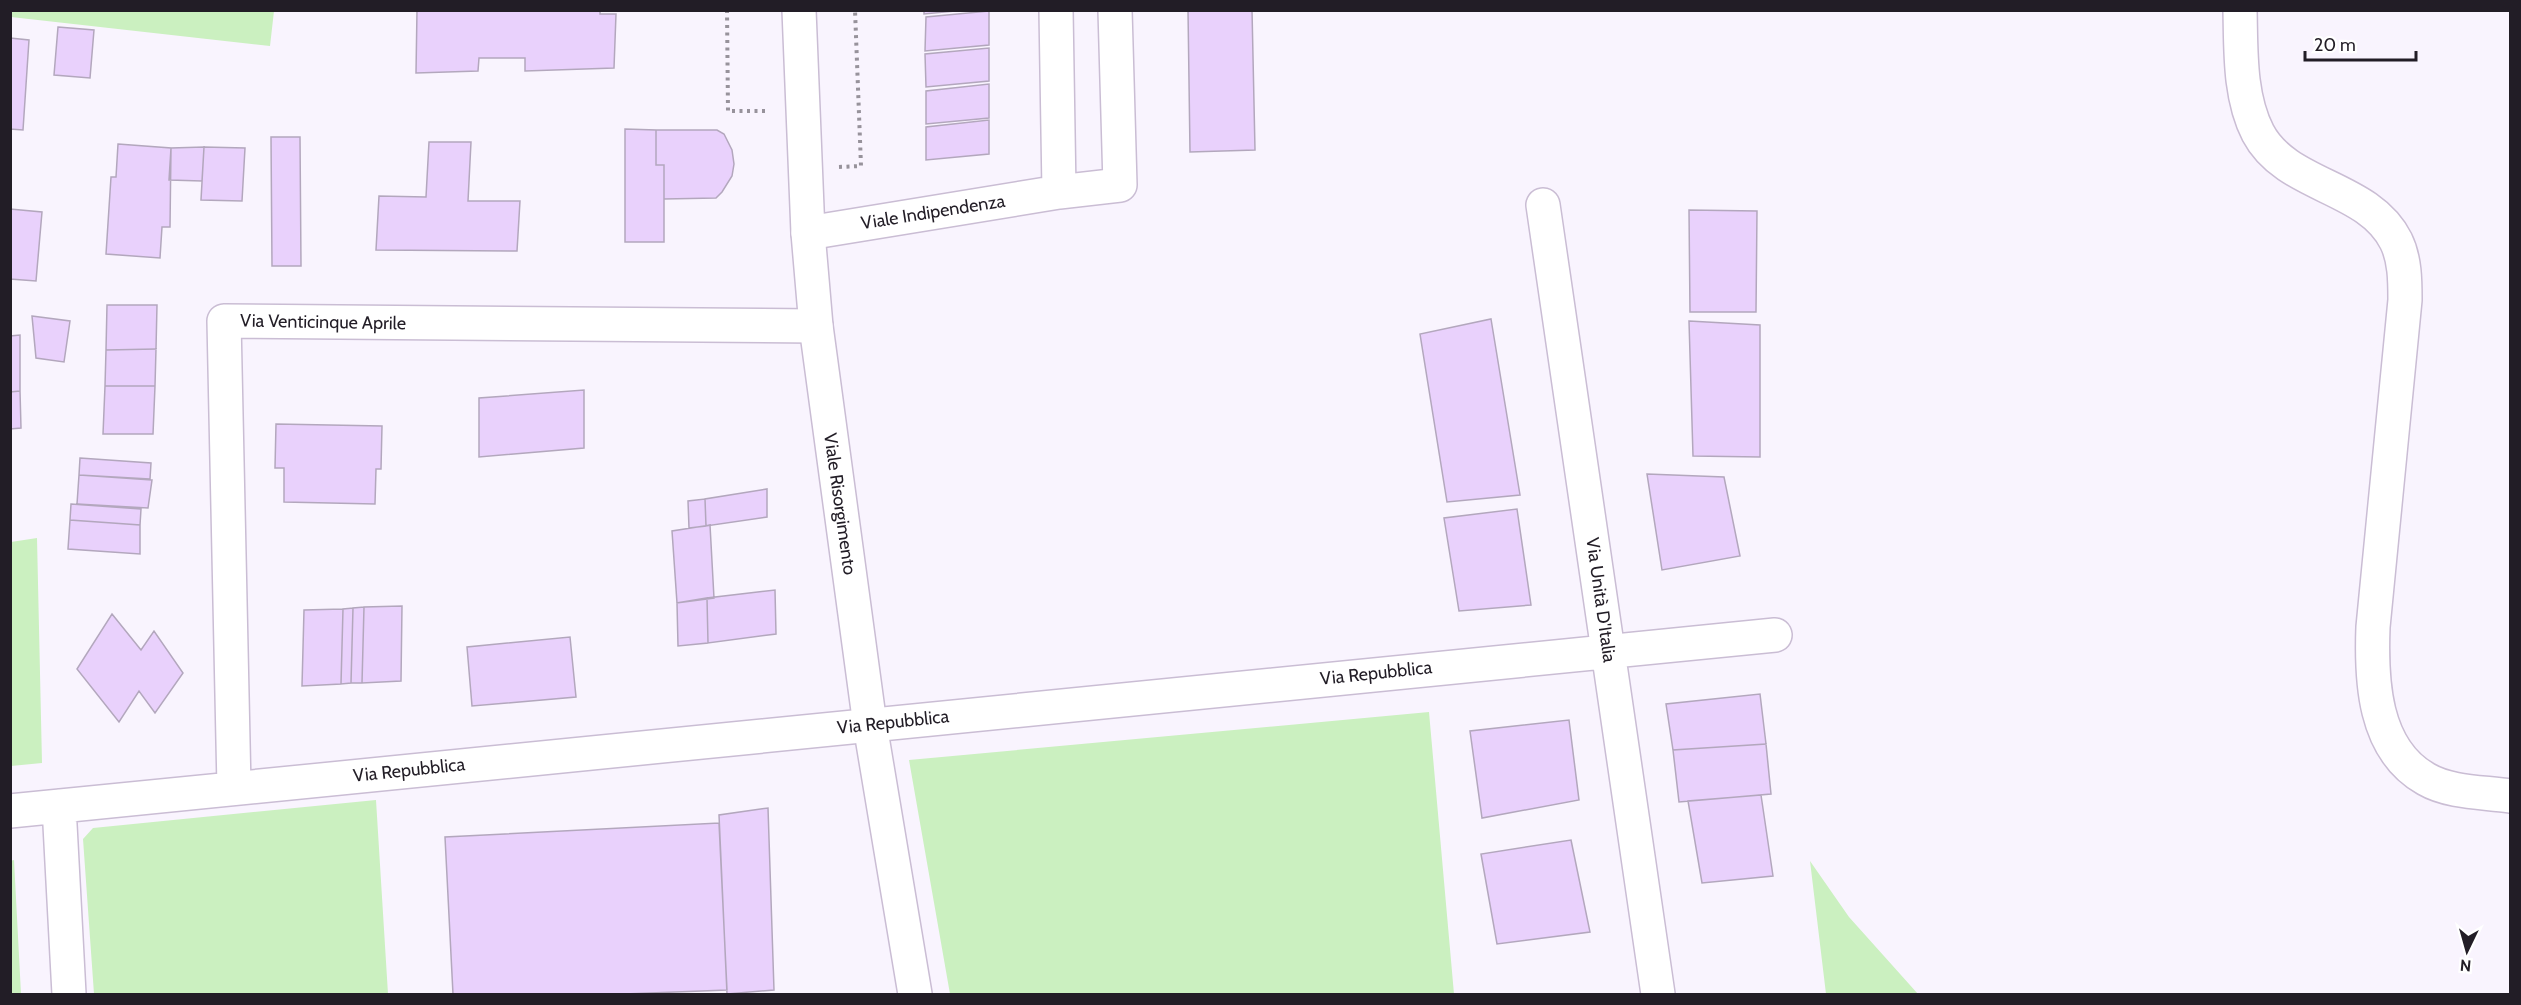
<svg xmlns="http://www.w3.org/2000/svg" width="2521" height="1005" viewBox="0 0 2521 1005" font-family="Cabin,sans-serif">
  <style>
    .green { fill: #cbf0c0 }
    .building { fill: #e9d1fc; stroke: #b3a7bd; stroke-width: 1.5 }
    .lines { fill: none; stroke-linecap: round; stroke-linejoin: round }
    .minor-casing { stroke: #cabdd4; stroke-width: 36 }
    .tertiary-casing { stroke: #cabdd4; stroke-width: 36 }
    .path { stroke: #97929b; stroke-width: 4; stroke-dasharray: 3 4.5; stroke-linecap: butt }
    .minor { stroke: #fff; stroke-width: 33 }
    .tertiary { stroke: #fff; stroke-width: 33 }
    .labels { text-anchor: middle; stroke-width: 4.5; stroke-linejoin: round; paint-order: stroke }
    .street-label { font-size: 18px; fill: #221d26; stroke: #fff }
  </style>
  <rect width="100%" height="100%" fill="#f9f4fe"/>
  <!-- green -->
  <path class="green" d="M10 11 11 10 274 11 270 46 11 17Z
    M37 538 42 763 11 766V542Z
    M1429 712 1454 994H950L909 760Z
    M376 800 388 994H94L83 839 93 828Z
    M14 860 21 994H11L10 861Z
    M1810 861 1849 917 1918 994H1826Z"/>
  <!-- building -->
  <path class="building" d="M417 10H600V14H616L614 68 525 71V58H479L478 71 416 73Z
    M924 10H966L924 14Z
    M1188 10H1252L1255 150 1190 152Z
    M989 11V45L925 51 926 17Z
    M58 27 94 30 90 78 54 75Z
    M10 38 29 40 23 130 10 129Z
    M989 48V81L926 87 925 54Z
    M989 84V118L926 124V91Z
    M989 120V154L926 160V127Z
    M625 129 656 130V165H664V242H625Z
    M656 130H717L724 134 732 150 734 164 732 176 722 192 716 198 664 199V165H656Z
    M271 137H300L301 266H272Z
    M429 142H471L468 201H520L517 251 376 250 379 196 426 197Z
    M118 144 171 148 170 227H162L160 258 106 254 111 177H116Z
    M204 147 202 181 169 180 171 148Z
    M204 147 245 148 242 201 201 200Z
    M10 209 42 212 36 281 10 279Z
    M1689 210 1757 211 1756 312H1690Z
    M107 305H157L156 349 106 350Z
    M32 316 70 321 64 362 36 358Z
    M1491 319 1520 495 1447 502 1420 334Z
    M1689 321 1760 325V457L1693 456Z
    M20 335V391L10 392V336Z
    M156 349 155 386H105L106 350Z
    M105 386H155L153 434H103Z
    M584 390V448L479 457V398Z
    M20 391 21 428 10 429V392Z
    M276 424 382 426 381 469H376L375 504 284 502V468H275Z
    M80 458 151 463 150 479 79 475Z
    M1647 474 1724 477 1740 556 1662 570Z
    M79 475 152 480 148 508 77 504Z
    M767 489V517L706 526 705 499Z
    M705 499 706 526 689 528 688 501Z
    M71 504 141 509 140 525 70 520Z
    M1517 509 1531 605 1459 611 1444 518Z
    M70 520 140 525V554L68 549Z
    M710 525 714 598 677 603 672 531Z
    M775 590 776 634 708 643 707 598Z
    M707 598 708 643 678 646 677 603Z
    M402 606 401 681 362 683 364 607Z
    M364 607 362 683H351L353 608Z
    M353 608 351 683 341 684 343 609Z
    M343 609 341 684 302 686 304 610Z
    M112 614 141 650 154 631 183 673 155 713 139 691 119 722 77 669Z
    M570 637 576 697 472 706 467 647Z
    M1760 694 1766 744 1673 750 1666 704Z
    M1569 720 1579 800 1482 818 1470 731Z
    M1766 744 1771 794 1679 802 1673 750Z
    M1761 795 1773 876 1702 883 1688 801Z
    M768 808 774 990 727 994 719 815Z
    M719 823 727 990 624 994H453L445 837Z
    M1571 840 1590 932 1497 944 1481 854Z"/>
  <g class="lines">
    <defs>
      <path id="minor" d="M1056 10 1059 192 1120 185 1115 10
        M2240 10C2241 50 2239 96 2258 133 2287 188 2368 185 2396 241 2405 259 2405 281 2405 300L2373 627C2371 679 2373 749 2426 779 2450 793 2484 792 2510 796
        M1543 205 1658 994
        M808 233 1059 192
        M234 788 224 321 816 326
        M59 806 69 994
        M10 811 1775 635"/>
      <path id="tertiary" d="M799 10 808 233 816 326 870 725 915 994"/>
    </defs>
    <!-- minor casing -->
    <use href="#minor" class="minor-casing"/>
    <!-- tertiary casing -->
    <use href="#tertiary" class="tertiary-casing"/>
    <!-- path -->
    <path class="path" d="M727 10 728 111H768
      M839 167 861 166 855 10"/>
    <!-- minor -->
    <use href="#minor" class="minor"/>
    <!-- tertiary -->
    <use href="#tertiary" class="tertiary"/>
  </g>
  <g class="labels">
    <!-- street labels -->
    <g class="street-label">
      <text transform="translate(933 212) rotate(-9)" y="6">Viale Indipendenza</text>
      <text transform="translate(323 322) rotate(1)" y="6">Via Venticinque Aprile</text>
      <text transform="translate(840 504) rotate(82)" y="6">Viale Risorgimento</text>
      <text transform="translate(1601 600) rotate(82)" y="6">Via Unità D'Italia</text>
      <text transform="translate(1376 673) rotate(-6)" y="6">Via Repubblica</text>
      <text transform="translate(893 722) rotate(-6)" y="6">Via Repubblica</text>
      <text transform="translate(409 770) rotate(-6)" y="6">Via Repubblica</text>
    </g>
  </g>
  <!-- border -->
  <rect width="2521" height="1005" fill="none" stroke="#221d26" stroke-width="24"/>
  <!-- north arrow -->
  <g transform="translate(2467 951) rotate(185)" stroke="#ffffff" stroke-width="4.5" paint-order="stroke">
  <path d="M0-4.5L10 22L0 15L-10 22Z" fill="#221d26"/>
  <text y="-9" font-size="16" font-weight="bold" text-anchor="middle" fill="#221d26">N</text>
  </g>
  <!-- scale -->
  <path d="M2305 51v9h111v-9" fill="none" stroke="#221d26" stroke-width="3"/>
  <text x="2314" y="51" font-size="18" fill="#221d26" stroke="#ffffff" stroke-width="4.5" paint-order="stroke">20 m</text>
</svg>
